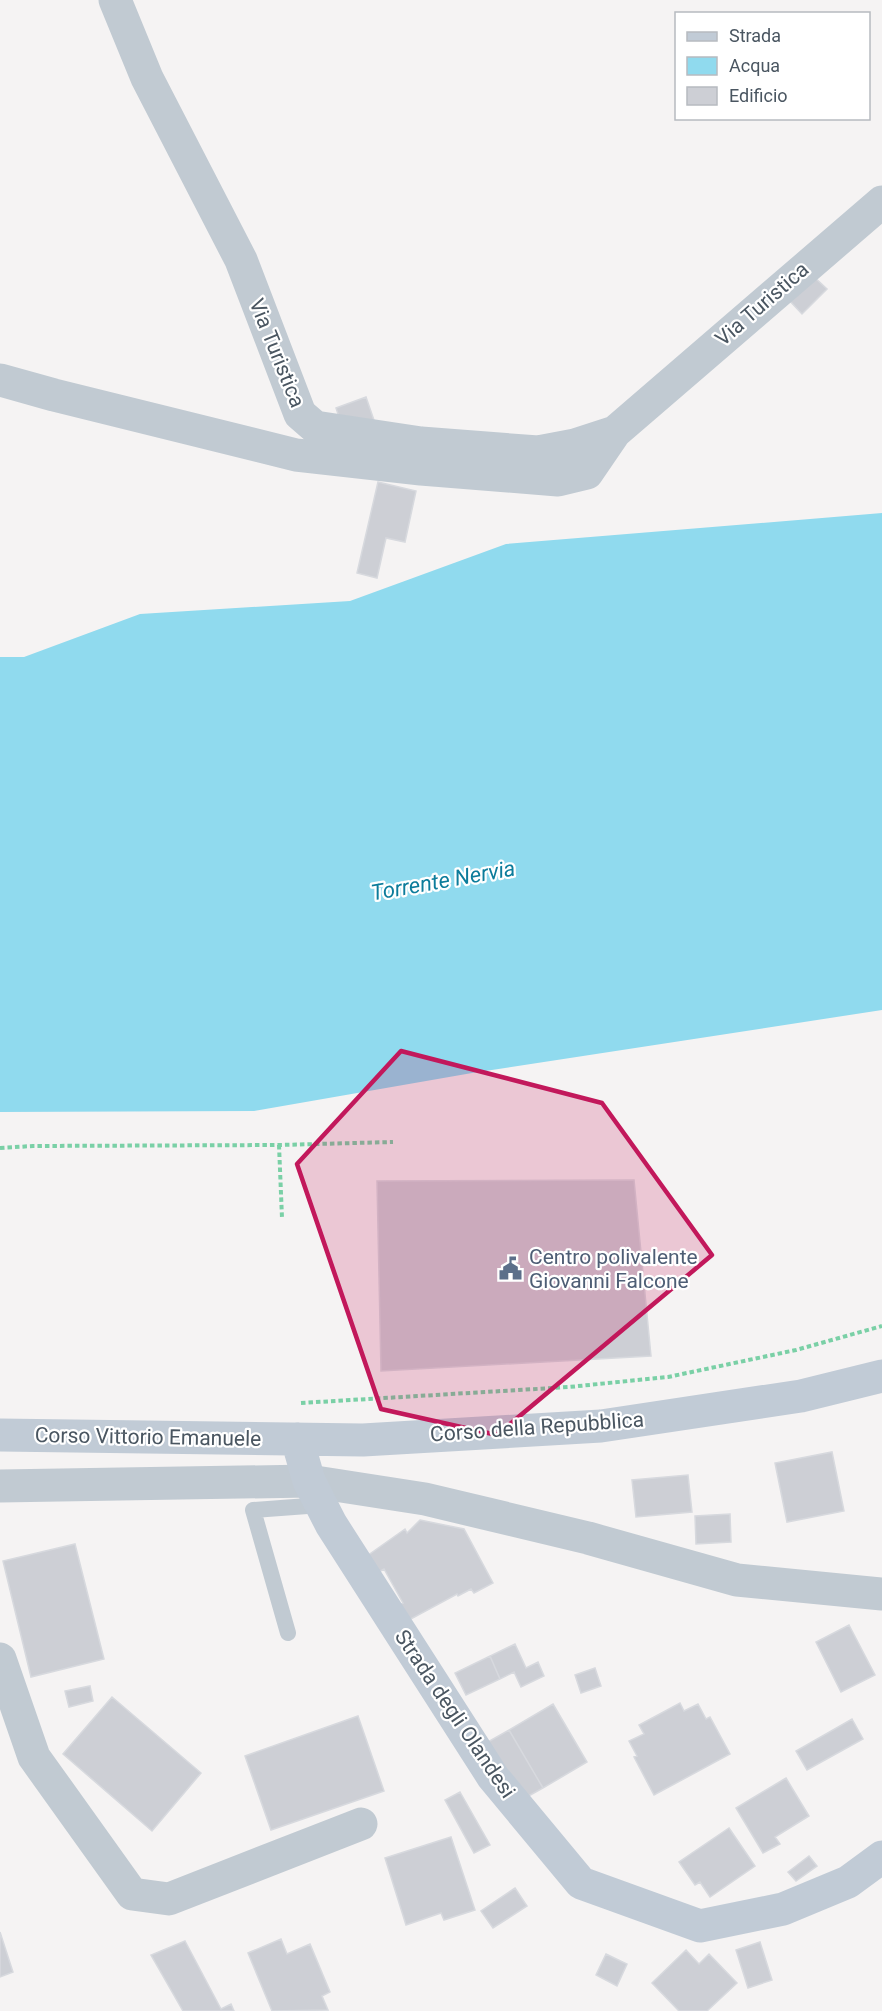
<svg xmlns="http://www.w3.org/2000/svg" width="882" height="2011" viewBox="0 0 882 2011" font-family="Roboto,sans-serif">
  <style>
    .water { fill: #90daee }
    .building { fill: #cdcfd5; stroke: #d7d9de; stroke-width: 1.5 }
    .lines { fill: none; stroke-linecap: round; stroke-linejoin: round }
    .path { stroke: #7ad0a6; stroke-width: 4; stroke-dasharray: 4.5 3; stroke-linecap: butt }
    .lane { stroke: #c1cad2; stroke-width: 16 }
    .street { stroke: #c1cad2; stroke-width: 33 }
    .secondary { stroke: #c1cbd6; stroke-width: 33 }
    .marked { fill: #c2185b; fill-opacity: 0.2; stroke: #c2185b; stroke-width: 4.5; stroke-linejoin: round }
    .labels { text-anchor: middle; stroke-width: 4.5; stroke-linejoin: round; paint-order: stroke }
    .street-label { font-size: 21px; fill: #4a5661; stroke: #fff }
    .service-label { font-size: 21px; fill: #4e5e75; stroke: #fff; text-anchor: start }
    .water-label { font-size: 22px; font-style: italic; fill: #0c7c9b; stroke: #fff }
  </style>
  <rect width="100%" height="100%" fill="#f5f3f3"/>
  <!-- water -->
  <path class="water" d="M882 513V1010L472 1073 254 1111 0 1112V657H24L140 614 350 601 506 544Z"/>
  <!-- building -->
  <path class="building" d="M811 274 827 289 802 314 787 298Z
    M366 397 376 426 340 420 336 408Z
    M378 482 416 491 405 542 386 538 377 578 357 573Z
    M634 1180 651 1356 381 1371 377 1181Z
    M832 1452 844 1511 787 1522 775 1463Z
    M688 1475 692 1512 636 1517 632 1480Z
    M730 1514 731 1542 696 1544 695 1516Z
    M420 1520 464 1529 493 1583 474 1593 471 1589 458 1596 457 1594 409 1620 400 1604 403 1603 384 1569 377 1573 367 1556 405 1529 407 1533Z
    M75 1544 104 1659 31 1677 3 1561Z
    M849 1625 875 1675 841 1692 816 1642Z
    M515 1644 526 1668 538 1662 544 1676 521 1687 514 1672 500 1679 490 1656Z
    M490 1656 500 1679 466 1695 455 1673Z
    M595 1668 601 1686 581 1693 575 1675Z
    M90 1686 93 1701 69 1707 65 1691Z
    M112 1697 201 1773 152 1831 63 1754Z
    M680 1703 684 1711 698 1704 706 1719 710 1717 730 1754 654 1795 634 1757 637 1756 629 1741 644 1734 639 1725Z
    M553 1704 587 1762 543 1788 509 1730Z
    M358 1716 384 1791 271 1830 245 1756Z
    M852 1719 863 1739 807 1770 796 1751Z
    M509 1730 543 1788 525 1798 486 1743Z
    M786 1778 809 1816 775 1837 780 1844 763 1853 736 1808Z
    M460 1792 490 1845 474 1853 445 1800Z
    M729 1828 755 1866 710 1897 700 1882 695 1885 679 1862Z
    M451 1837 475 1910 444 1920 441 1913 406 1925 385 1858Z
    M809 1856 817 1866 796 1881 788 1872Z
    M515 1888 527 1906 493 1928 481 1911Z
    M0 1932 13 1972 0 1977Z
    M281 1939 287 1954 310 1944 330 1992 322 1996 328 2010 272 2011 248 1953Z
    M185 1941 221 2009 231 2004 234 2011H183L151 1955Z
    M760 1942 772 1980 748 1988 736 1950Z
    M686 1950 699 1964 709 1954 737 1983 707 2011H679L652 1983Z
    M606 1954 627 1964 617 1986 596 1975Z"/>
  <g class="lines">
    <!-- path -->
    <path class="path" d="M279 1145 282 1218
      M0 1148 33 1146 279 1145 393 1142
      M301 1403 569 1387 668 1377 796 1350 882 1326"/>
    <!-- lane -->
    <path class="lane" d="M288 1633 253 1510 321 1505"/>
    <!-- street -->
    <path class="street" d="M115 0 147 78 241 260 300 414 315 427 421 443 538 452 575 445 615 432
      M0 380 54 395 296 455 421 469 558 480 587 473 615 432 882 202
      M0 1486 309 1481 425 1499 588 1538 737 1580 882 1594
      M0 1659 34 1757 132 1894 169 1899 361 1824"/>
    <!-- secondary -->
    <path class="secondary" d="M0 1435 363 1440 601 1426 801 1396 882 1376
      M297 1439 309 1481 331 1524 493 1777 581 1883 700 1926 783 1909 848 1882 882 1857"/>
  </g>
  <!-- marked area -->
  <path class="marked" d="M401 1051 602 1103 712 1255 497 1435 381 1409 297 1164Z"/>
  <!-- icons -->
  <defs>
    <symbol id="civic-bare" viewBox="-9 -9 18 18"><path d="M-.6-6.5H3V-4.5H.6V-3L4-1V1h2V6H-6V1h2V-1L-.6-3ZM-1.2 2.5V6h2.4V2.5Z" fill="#5c6f8a" stroke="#fff" stroke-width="2.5" paint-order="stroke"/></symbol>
  </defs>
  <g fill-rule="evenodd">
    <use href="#civic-bare" x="494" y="1252" width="33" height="33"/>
  </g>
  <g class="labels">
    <!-- street labels -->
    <g class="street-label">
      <text transform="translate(762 304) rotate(-41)" y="7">Via Turistica</text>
      <text transform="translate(277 353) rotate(68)" y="7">Via Turistica</text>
      <text transform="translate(537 1427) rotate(-4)" y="7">Corso della Repubblica</text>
      <text transform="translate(148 1437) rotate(1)" y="7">Corso Vittorio Emanuele</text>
      <text transform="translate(455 1714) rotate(56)" y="7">Strada degli Olandesi</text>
    </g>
    <!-- service labels -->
    <g class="service-label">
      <text x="529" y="1264">Centro polivalente<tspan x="529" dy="24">Giovanni Falcone</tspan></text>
    </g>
    <!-- water labels -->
    <g class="water-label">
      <text transform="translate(443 880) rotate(-10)" y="8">Torrente Nervia</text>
    </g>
  </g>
  <!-- legend -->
  <rect x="675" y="12" width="195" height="108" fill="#ffffff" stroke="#b7bbc0" stroke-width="1.5"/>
  <rect x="687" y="32" width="30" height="9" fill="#c1cbd6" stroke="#b7bbc0" stroke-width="1.5"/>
  <text x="729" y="42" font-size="18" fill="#4a5661">Strada</text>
  <rect x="687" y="57" width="30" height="18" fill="#90daee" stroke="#b7bbc0" stroke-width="1.5"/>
  <text x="729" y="72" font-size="18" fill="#4a5661">Acqua</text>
  <rect x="687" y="87" width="30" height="18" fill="#cdcfd5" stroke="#b7bbc0" stroke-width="1.5"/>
  <text x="729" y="102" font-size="18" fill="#4a5661">Edificio</text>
</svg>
